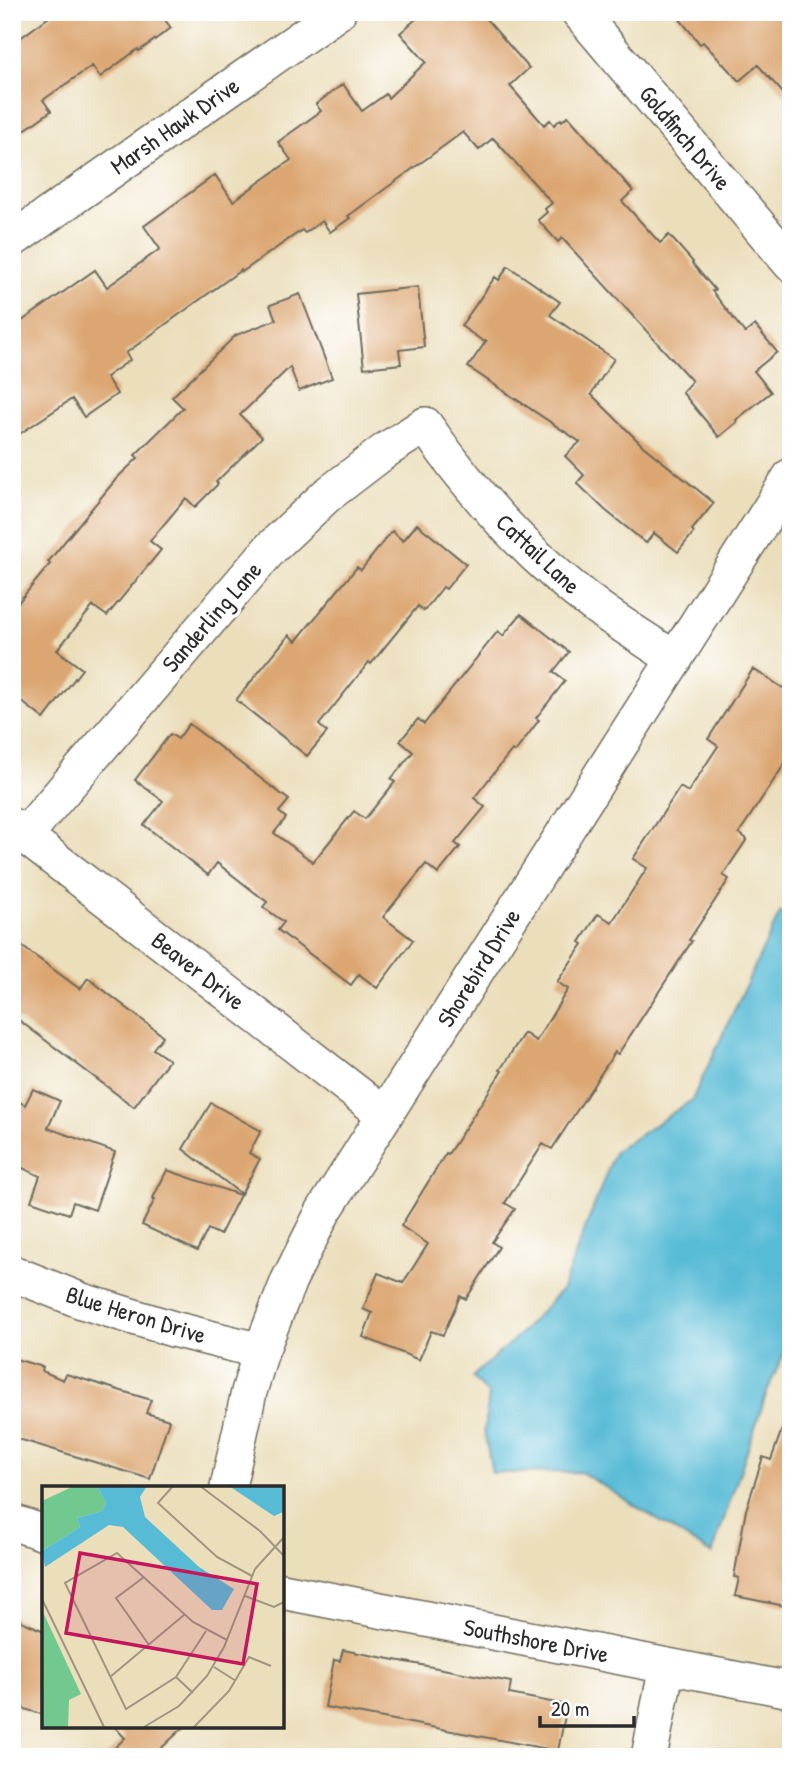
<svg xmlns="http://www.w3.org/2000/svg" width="803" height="1769" viewBox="0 0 803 1769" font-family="'Patrick Hand',sans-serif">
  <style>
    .water { fill: #58bbd6; stroke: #427380; stroke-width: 2 }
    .building { fill: #dba671 }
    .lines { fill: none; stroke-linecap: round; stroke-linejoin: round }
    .minor-casing { stroke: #6e6a5d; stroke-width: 38 }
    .minor { stroke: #fff; stroke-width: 35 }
    .labels { text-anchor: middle; stroke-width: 7; stroke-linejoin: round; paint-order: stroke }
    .street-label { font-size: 24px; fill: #2b2b2b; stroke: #fff }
    .inset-road { fill: none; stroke: #9e9681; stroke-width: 2 }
    .view { fill: #c2185b; fill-opacity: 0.15; stroke: #c2185b; stroke-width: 3.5 }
    .inset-edge { fill: none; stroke: #2b2b2b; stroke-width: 3.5 }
  </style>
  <rect width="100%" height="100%" fill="#fff"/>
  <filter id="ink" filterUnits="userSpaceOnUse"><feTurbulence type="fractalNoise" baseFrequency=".0143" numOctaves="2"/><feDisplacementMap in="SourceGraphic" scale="14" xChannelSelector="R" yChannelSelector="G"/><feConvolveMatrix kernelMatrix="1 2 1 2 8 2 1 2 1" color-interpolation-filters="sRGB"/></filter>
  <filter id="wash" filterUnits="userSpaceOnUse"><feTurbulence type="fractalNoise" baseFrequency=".00686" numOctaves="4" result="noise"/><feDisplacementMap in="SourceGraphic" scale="28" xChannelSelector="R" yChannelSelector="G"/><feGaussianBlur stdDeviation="1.57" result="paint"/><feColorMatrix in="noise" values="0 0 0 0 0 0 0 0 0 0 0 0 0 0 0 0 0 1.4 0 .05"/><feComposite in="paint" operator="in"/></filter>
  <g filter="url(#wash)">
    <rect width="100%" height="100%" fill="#ebdebb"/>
    <!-- water -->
    <path class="water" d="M791 905V1337L767 1392 712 1554 581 1472 492 1473 484 1430 489 1395 472 1377 520 1334 562 1289 615 1151 692 1100 780 913Z"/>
    <g id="blocks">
      <!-- building -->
      <path class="building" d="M56 12H159L171 28 139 51 138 49 100 77 92 66 43 100 51 111 12 139V44Z
        M424 12H480L529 68 510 86 544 125 550 120 554 125 561 119 562 121 568 116 633 191 622 201 660 243 669 235 693 262 692 263 715 290 712 291 745 333 755 325 777 352 754 371 771 392 736 420 737 422 719 437 682 392 692 381 562 238 558 242 538 220 547 212 545 209 552 203 493 138 479 150 463 132 348 216 350 218 330 232 322 221 305 233 302 230 242 272 241 270 126 353 130 360 106 377 117 394 84 417 72 399 12 439V328L95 270 107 287 160 249 144 226 215 175 233 201 291 160 278 142 321 111 316 104 343 84 362 111 386 94 388 98 426 62 400 33Z
        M674 12H791V102L758 65 739 81 703 42 700 44Z
        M508 266 560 302 550 315 614 359 591 394 643 446 714 503 692 530 694 532 678 552 654 533 646 543 605 510 577 483 584 475 565 456 580 442 468 367 486 341H483L461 326 495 277 499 280Z
        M418 287 424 347 399 350 401 364 364 368 356 294Z
        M300 294 332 378 299 391 290 367 240 415 262 437 216 482 218 484 195 507 186 498 150 541 161 550 107 616 93 606 57 650 82 669 44 719 12 694V610L50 564 48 562 74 530 117 478 138 458 135 455 183 408 172 397 236 335 276 320 270 305Z
        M417 524 466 564 446 589 443 587 424 611 418 606 371 664 369 662 319 725 327 732 307 756 236 700 289 635 296 641 357 567 361 570 392 531 403 541Z
        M521 614 569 652 553 672 565 681 536 718 539 720 515 752 512 750 474 798 485 807 455 843 460 847 438 874 426 864 383 917 413 940 377 988 359 974 351 985 278 930 284 922 263 907 267 902 217 863 208 875 144 825 163 801 135 780 170 734 178 739 189 724 289 800 279 812 286 818 274 833 313 862 354 811 365 819 395 782 391 779 413 752 400 741 418 719 424 724 498 631 503 636Z
        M753 669 791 693V754L739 833 747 839 723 875 729 879 689 940 692 941 618 1054 615 1052 552 1149 543 1144 505 1203 515 1209 492 1242 499 1247 466 1299 460 1296 443 1335 431 1331 419 1360 363 1337 372 1313 363 1309 378 1273 403 1283 428 1244 401 1226 446 1153 448 1154 460 1136 502 1071 500 1070 524 1033 536 1041 568 989 557 982 583 944 580 942 598 914 612 922 647 868 633 859 680 787 688 792 718 746 708 739Z
        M12 939 80 989 88 978 163 1036 153 1049 169 1060 134 1107 12 1015Z
        M33 1089 60 1101 48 1128 115 1152 95 1210 73 1202 69 1214 31 1201 40 1176 12 1163V1098L25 1105Z
        M211 1103 261 1131 249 1153 260 1159 241 1194 183 1149Z
        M167 1170 240 1195 220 1235 208 1229 197 1251 142 1225 155 1199 153 1198Z
        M12 1358 43 1367 42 1371 63 1380 66 1374 151 1400 146 1413 169 1420 150 1479 12 1437Z
        M787 1415H791V1598L787 1597 785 1606 735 1596 739 1578 734 1577 746 1510 763 1457 771 1460Z
        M12 1617 44 1631V1715L12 1705Z
        M343 1650 511 1682 509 1694 567 1705 558 1751 325 1707 334 1660 340 1661Z
        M113 1725H186L152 1757H105L125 1738Z"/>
    </g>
  </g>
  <g filter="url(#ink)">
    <use href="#blocks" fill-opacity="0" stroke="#6e6a5d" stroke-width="2"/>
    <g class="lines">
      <defs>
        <path id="minor" d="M579 12 791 264
          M12 240 338 12
          M12 826 385 1115
          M25 835 271 548 326 496 386 450 425 425C473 494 530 558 598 608 623 626 649 642 675 659
          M12 1273 82 1301 173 1329 261 1351
          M228 1487 249 1392 261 1351 289 1280 323 1212 791 476
          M12 1522 44 1533
          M282 1591 791 1690
          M649 1757 667 1666"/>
      </defs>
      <!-- minor casing -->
      <use href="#minor" class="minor-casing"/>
      <!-- minor -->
      <use href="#minor" class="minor"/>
    </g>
  </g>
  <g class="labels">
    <!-- street labels -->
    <g class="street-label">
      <text transform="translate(175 126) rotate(-35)" y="8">Marsh Hawk Drive</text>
      <text transform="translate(685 138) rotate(50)" y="8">Goldfinch Drive</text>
      <text transform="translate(538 554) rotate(43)" y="8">Cattail Lane</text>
      <text transform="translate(212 617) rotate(-49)" y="8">Sanderling Lane</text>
      <text transform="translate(479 968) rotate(-58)" y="8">Shorebird Drive</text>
      <text transform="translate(198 971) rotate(38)" y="8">Beaver Drive</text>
      <text transform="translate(136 1315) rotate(17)" y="8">Blue Heron Drive</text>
      <text transform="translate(536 1641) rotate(11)" y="8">Southshore Drive</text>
    </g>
  </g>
  <!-- overview -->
  <g transform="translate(42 1486)">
    <rect width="242" height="242" fill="#ebdebb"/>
    <path d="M32 0H55L64 17 60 25 35 32 38 41 0 65V15ZM0 124 39 208 27 214 26 241H0Z" fill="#71c98f"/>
    <path d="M55 0H105L98 11 103 31 157 81 192 103 180 124H170L81 41 67 39 3 81 0 65 38 41 35 32 60 25 64 17ZM187 0H241V26L232 30Z" fill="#58bbd6"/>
    <path class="inset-road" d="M131 0 116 17 175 71 210 90M158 0 218 45 242 70M102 91 74 112 107 159M203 110 232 121 242 116M0 113 62 241M164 145 134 191 84 223 23 97 75 67 151 136 185 154M172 181 194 195M68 191 142 129M134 191 151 207M102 241 137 220 165 190 182 161 213 83 242 51M152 241 187 205 207 171 229 180"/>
    <path class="view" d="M38 67 215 98 201 178 24 147Z"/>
    <rect width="242" height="242" class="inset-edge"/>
  </g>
  <!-- margin -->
  <rect width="803" height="1769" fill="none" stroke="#fff" stroke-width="42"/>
  <!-- scale -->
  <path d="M540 1716v10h94v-10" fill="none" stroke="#2b2b2b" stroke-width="3.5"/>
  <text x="551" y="1716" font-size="21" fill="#2b2b2b" stroke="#ffffff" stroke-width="5" paint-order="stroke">20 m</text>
</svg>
